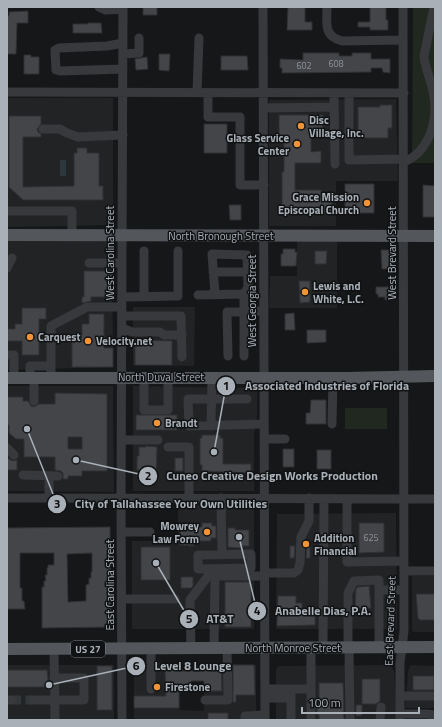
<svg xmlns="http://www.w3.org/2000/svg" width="442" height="727" viewBox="0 0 442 727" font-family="'Titillium Web',sans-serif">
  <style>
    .built { fill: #222325 }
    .green { fill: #202820 }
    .water { fill: #2c383c }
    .building { fill: #434548; stroke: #303134; fill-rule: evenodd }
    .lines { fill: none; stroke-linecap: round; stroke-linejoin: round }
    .minor-tunnel { stroke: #333638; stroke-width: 9; stroke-dasharray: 9 4.5; stroke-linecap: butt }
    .minor { stroke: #37393d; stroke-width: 9 }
    .major { stroke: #53575c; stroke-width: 12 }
    .poi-dot { fill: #f09437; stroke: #111213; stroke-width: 1.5 }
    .labels { text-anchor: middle; stroke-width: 3; stroke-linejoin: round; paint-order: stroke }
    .number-label { font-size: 9px; fill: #90959c }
    .shield { fill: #111213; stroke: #7b8186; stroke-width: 1 }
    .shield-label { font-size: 10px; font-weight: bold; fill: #a9b0b8 }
    .poi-label { font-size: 11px; font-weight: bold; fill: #a9b0b8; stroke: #111213; text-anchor: start }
    .street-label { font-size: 11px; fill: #a9b0b8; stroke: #111213 }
    .leader { fill: none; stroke: #a9b0b8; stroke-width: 1.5 }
    .callout-dot { fill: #a9b0b8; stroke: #111213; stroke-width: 1.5 }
    .mark-label { font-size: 12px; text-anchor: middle; font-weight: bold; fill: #111 }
    .callout-label { font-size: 12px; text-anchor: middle; font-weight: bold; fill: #a9b0b8; stroke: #111213; stroke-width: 3; stroke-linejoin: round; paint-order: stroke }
  </style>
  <rect width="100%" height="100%" fill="#161718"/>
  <!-- built -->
  <path class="built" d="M7 98H113V225L7 227Z
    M396 99 398 181H336V226H269V100Z
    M297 239H337V308H269L270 276H297Z
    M7 240H112L113 367 7 370Z
    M133 307H195L194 366 133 365Z
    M7 386H113L114 492 7 491Z
    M133 386 257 388V416L254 434V491H133Z
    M178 505H254V629H132V541H178Z
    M396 513 397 629H276L277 514Z
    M412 576H435V632H415L412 631Z
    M134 661 179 664 180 710 204 711V664L256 665V720H134Z
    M7 665H114V720H7Z
    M389 665 391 666 394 671 397 720H276V670L278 666Z
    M411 665 435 666V708H405L408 672 410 666Z"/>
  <!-- green -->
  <path class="green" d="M413 7H435V163H412Z
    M345 408H387V429H345Z"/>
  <!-- water -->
  <path class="water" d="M60 160H66V176H60Z"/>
  <!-- building -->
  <path class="building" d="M143 7H157V15H143Z
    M288 7H305V22H312V30H287Z
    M370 7H386V20H388V30H370V27H358V22H370Z
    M28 11V23H17L16 54H7V16H9V12Z
    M88 23H101L102 33H73V24H88Z
    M303 53H339V56H352V53H371V59H390V73L383 72 382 68H371V72L282 73V68H280V59L303 60Z
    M159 54H170L169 71 159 70Z
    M24 55H31V57H39V74H24Z
    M221 56H247L248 70H221Z
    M147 57 148 69 136 70 135 59Z
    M380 105H392V128H388V138H358V107H380Z
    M279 115H323V137H311V152L321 151V163H295V190H321V198H332V213H282V172H284V137H279Z
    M9 116H41V124L37 129 38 132 41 134V137H23V187L74 186V153H77V148H87V153H99V186H103V200H23L9 187Z
    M204 124H227V153H204Z
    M345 184H374V213H345Z
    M423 185 435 186V217H423Z
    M229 205H241V220H230Z
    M283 249H295V252H297L296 266H281V254H283Z
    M381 250H392V269H382Z
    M315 251H327L326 264H315Z
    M84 271H112V297H91V301L82 303V297H84Z
    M299 281H310V302L300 303Z
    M376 287H391V300H385V297H378V294H376Z
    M22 308H46V319H39V355H22V341H7V329H15V324H22Z
    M294 313 295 330H285V314Z
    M89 314H104V348H113V367H72V334H82V324H89Z
    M307 330H326V342L307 343Z
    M135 340 172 341V365H135Z
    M55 393 107 394V471H82V476H68V479H63V473L61 471 55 470V457H24V439H16L9 433V425H7V397H23V401H28L31 406 34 407 39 404H55ZM68 437H82V449H68Z
    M311 400H326V424H306V413H310Z
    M136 415H177V430H136Z
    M202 435H220V438H223V464H251V473L202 471V465H200V438H202Z
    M146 446 157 447 156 476H150V478H144V476H139V470H137V456H139V447H146Z
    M283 449H294V467H283Z
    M317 450H331V469H317Z
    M7 458 13 461 17 460V470H7Z
    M175 458H183V471H175Z
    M202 523H212V526H216V538H211V541H194V546L180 545V524H190V527H202Z
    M359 523H384V552L359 553Z
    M110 527 111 627 42 628V587H44V581H46L45 575H47V568H48V565H54V553H20V588H22V601H24L25 609H7V528ZM92 553V572H91V578H89V584L86 585V601L68 602 67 554Z
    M228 528H235V530H249V546H241V548L228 547Z
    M290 546H295L294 558H290Z
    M307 546H310V558H306Z
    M141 547H170V580H141Z
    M181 577H193V586L191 588H181Z
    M225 582H251V627H225Z
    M369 586 371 608H355L356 589 358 587Z
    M416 594H435V620H420L418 618Z
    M278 596H296V603H302V610L315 609V625L277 626Z
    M221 664 222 691H204V681H191V688L179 689V708H134V696H166L165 671 170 665H179V671H204V665Z
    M233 665H254L255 695H236V702H233Z
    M97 666H112V710H97Z
    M7 670H47L49 691 46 687H7Z
    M413 676H434V690H413Z
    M362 679H380V701L376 704H362Z
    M319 683H343L344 720H319V715H317V705H319Z
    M356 705H362V715L356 716Z
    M208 713H228V720H208Z"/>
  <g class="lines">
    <!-- minor-tunnel -->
    <path class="minor-tunnel" d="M12 700H33"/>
    <!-- minor -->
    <path class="minor" d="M99 7 106 10 123 9
      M263 7 265 720
      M327 7C327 23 323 36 342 41L403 40
      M123 43 107 46 59 48 55 50 56 70 60 71 123 69
      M123 54 139 53V38
      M7 92 404 93
      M197 93 199 38
      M208 93V117H240V185H264
      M334 93 335 164
      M349 93V160L404 159
      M264 108 334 107
      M43 129H60L67 133 78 137 123 135
      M404 162C430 151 439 119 433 92 431 80 425 69 424 56L434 7
      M7 211H72V235
      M89 263H122
      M7 268 12 258
      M213 272H247
      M215 294 212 254 247 255 248 287 244 294V356
      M198 295 244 294
      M122 297 178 296V251
      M144 297V251
      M122 316H181L182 357
      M122 328 132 332H160L164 335H182
      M7 355H14V378
      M228 356 227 312 264 311
      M30 378V366H51
      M34 378V401
      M51 378V326L87 307H122
      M144 378V410H168V378
      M247 399H188L189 426 264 424
      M332 424 333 378
      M211 426 212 377
      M264 439H285
      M122 440H158
      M168 447H189V499
      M7 448 14 455
      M23 475 58 476
      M49 476V498
      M7 498 435 499
      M221 498 222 555
      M347 499V562L404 561
      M121 532H150
      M251 554V568L198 569V555Z
      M404 571H435
      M264 573H294L298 570 300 563 301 537 309 521V498
      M379 590H404
      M122 599H175
      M214 648 215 576
      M311 648V720
      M323 648 324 499
      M348 648V593L354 581 379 580V648
      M349 648 350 720
      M54 649 55 720
      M151 649V689
      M191 649 190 600 208 576H264
      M265 689H311
      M291 689V720
      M400 696H435
      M265 698H291
      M7 700H12
      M33 700H84V678H54
      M205 700H228L227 648
      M400 714H427L435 715
      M122 720 121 499 123 7
      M245 720V716L265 715
      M380 720 381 707
      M400 720V663L404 631 403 7"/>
    <!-- major -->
    <path class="major" d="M7 235 435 236
      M7 378H347L435 376
      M7 649 435 647"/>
  </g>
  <!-- markers -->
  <g class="poi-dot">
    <circle cx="301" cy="126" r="4"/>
    <circle cx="297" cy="144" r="4"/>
    <circle cx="367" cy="203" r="4"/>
    <circle cx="305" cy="292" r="4"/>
    <circle cx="30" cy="337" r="4"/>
    <circle cx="88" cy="341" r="4"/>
    <circle cx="157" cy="423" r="4"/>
    <circle cx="207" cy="532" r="4"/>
    <circle cx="306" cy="544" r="4"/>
    <circle cx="157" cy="687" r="4"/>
  </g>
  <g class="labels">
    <!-- number labels -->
    <g class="number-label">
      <text x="336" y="67">608</text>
      <text x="304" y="69">602</text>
      <text x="371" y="541">625</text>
    </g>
    <!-- shield labels -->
    <rect class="shield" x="71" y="641" width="34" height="16" rx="3"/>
    <g class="shield-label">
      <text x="88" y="653">US 27</text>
    </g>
    <!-- poi labels -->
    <g class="poi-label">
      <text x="309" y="124">Disc<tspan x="309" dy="13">Village, Inc.</tspan></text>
      <text x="289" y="142" text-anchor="end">Glass Service<tspan x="289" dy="13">Center</tspan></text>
      <text x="359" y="201" text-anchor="end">Grace Mission<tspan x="359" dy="13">Episcopal Church</tspan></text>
      <text x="313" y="290">Lewis and<tspan x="313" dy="13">White, L.C.</tspan></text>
      <text x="38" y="341">Carquest</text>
      <text x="96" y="345">Velocity.net</text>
      <text x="165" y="427">Brandt</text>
      <text x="199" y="530" text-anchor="end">Mowrey<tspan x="199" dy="13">Law Form</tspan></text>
      <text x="314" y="542">Addition<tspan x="314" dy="13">Financial</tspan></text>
      <text x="165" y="691">Firestone</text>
    </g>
    <!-- street labels -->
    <g class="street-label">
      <text x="221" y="240">North Bronough Street</text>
      <text transform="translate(110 253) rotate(-90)" y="4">West Carolina Street</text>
      <text transform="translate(392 253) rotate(-90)" y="4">West Brevard Street</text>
      <text transform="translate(252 301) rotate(-90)" y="4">West Georgia Street</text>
      <text x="161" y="381">North Duval Street</text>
      <text transform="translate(110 585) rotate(-90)" y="4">East Carolina Street</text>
      <text transform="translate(390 621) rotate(-88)" y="4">East Brevard Street</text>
      <text x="293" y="652">North Monroe Street</text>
    </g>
  </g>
  <!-- callouts -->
  <path class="leader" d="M214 452L226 386M76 460L148 476M27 429L57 504M239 537L257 611M156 563L189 619M49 685L136 666"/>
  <g class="callout-dot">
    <circle cx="214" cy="452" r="4"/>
    <circle cx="76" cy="460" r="4"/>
    <circle cx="27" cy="429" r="4"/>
    <circle cx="239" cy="537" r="4"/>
    <circle cx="156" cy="563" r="4"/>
    <circle cx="49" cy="685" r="4"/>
    <circle cx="226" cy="386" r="10"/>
    <circle cx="148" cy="476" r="10"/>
    <circle cx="57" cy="504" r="10"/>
    <circle cx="257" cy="611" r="10"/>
    <circle cx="189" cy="619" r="10"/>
    <circle cx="136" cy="666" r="10"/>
  </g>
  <g class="mark-label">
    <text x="226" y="390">1</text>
    <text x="148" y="480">2</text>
    <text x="57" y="508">3</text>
    <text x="257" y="615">4</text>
    <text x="189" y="623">5</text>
    <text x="136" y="670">6</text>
  </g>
  <g class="callout-label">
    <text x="327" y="390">Associated Industries of Florida</text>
    <text x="272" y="480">Cuneo Creative Design Works Production</text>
    <text x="171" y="508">City of Tallahassee Your Own Utilities</text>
    <text x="323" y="615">Anabelle Dias, P.A.</text>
    <text x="220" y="623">AT&amp;T</text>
    <text x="193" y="670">Level 8 Lounge</text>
  </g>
  <!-- border -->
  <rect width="442" height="727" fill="none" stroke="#a9b0b8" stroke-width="16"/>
  <!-- scale -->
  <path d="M302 707v6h117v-6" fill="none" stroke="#a9b0b8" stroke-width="2"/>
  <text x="308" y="707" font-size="12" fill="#a9b0b8" stroke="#111213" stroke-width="3" paint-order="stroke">100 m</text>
</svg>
